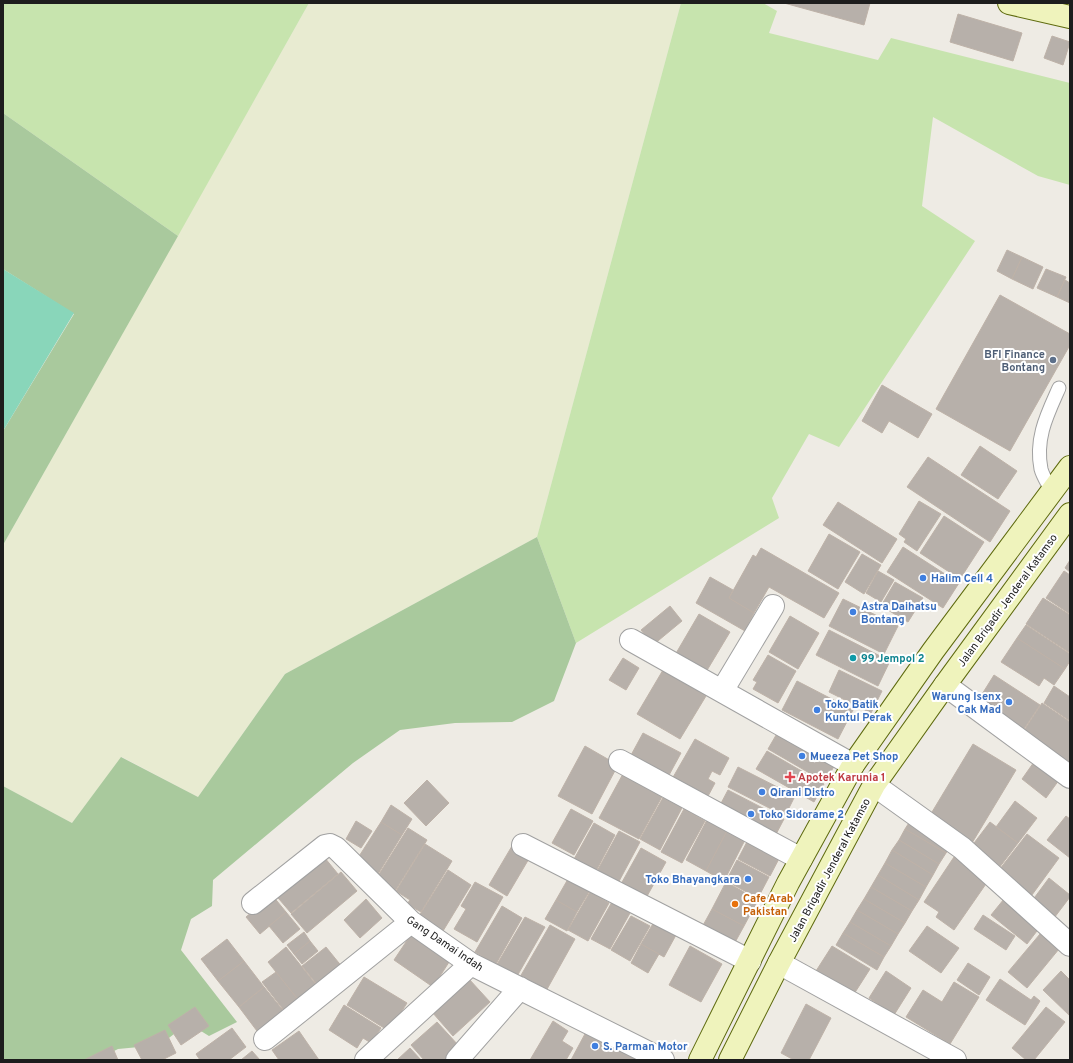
<svg xmlns="http://www.w3.org/2000/svg" width="1073" height="1063" viewBox="0 0 1073 1063" font-family="Overpass,sans-serif">
  <style>
    .farmland { fill: #e8ebd1 }
    .grass { fill: #c7e4ae }
    .forest { fill: #a9c99d }
    .pitch { fill: #89d6ba }
    .building { fill: #b7b0aa; stroke: #beb2a8 }
    .lines { fill: none; stroke-linecap: round; stroke-linejoin: round }
    .lane-casing { stroke: #a1a1a1; stroke-width: 15 }
    .street-casing { stroke: #a1a1a1; stroke-width: 24 }
    .secondary-casing { stroke: #5e6a0e; stroke-width: 24 }
    .lane { stroke: #fff; stroke-width: 13 }
    .street { stroke: #fff; stroke-width: 22 }
    .secondary { stroke: #eff3bc; stroke-width: 22 }
    .service-dot { fill: #5c6f8a; stroke: #fff; stroke-width: 1.5 }
    .shop-dot { fill: #3f7fe0; stroke: #fff; stroke-width: 1.5 }
    .culture-dot { fill: #0f9aa8; stroke: #fff; stroke-width: 1.5 }
    .health-dot { fill: #e0444e; stroke: #fff; stroke-width: 1.5 }
    .food-dot { fill: #e8710a; stroke: #fff; stroke-width: 1.5 }
    .labels { text-anchor: middle; stroke-width: 4; stroke-linejoin: round; paint-order: stroke }
    .service-label { font-size: 11px; font-weight: bold; fill: #4e5e75; stroke: #fff; text-anchor: end }
    .shop-label { font-size: 11px; font-weight: bold; fill: #366cbe; stroke: #fff; text-anchor: start }
    .street-label { font-size: 11px; fill: #1d1d1d; stroke: #fff }
    .culture-label { font-size: 11px; font-weight: bold; fill: #0d838f; stroke: #fff; text-anchor: start }
    .health-label { font-size: 11px; font-weight: bold; fill: #be3a42; stroke: #fff; text-anchor: start }
    .food-label { font-size: 11px; font-weight: bold; fill: #c56008; stroke: #fff; text-anchor: start }
  </style>
  <rect width="100%" height="100%" fill="#eeebe4"/>
  <!-- farmland -->
  <path class="farmland" d="M309 3H681L537 537 285 674 198 797 122 757 72 823 3 786V545Z"/>
  <!-- grass -->
  <path class="grass" d="M3 3H309L178 236 3 113Z
    M681 3H763L777 11 769 33 878 60 891 38 1070 83V185L1038 176 933 117 922 206 975 241 839 447 809 434 772 498 779 518 576 643 537 537Z"/>
  <!-- forest -->
  <path class="forest" d="M3 113 178 236 3 545V431L74 314 3 269Z
    M537 537 576 643 554 701 512 722 455 723 400 730 353 763 213 880 212 906 191 919 181 950 237 1022 209 1036 188 1023 160 1045 118 1049 96 1060H3V786L72 823 121 757 198 797 285 674Z"/>
  <!-- pitch -->
  <path class="pitch" d="M3 269 74 313 3 431Z"/>
  <!-- building -->
  <path class="building" d="M784 3H870L864 25Z
    M958 14 1022 33 1013 61 950 42Z
    M1052 36 1070 42 1063 65 1044 58Z
    M1007 250 1022 257 1012 279 997 271Z
    M1022 257 1043 267 1033 289 1012 279Z
    M1046 269 1066 277 1057 297 1037 288Z
    M1065 280 1070 283V303L1057 297Z
    M1000 295 1070 334V345L1010 451 936 409Z
    M882 385 932 414 918 438 889 421 882 433 862 421Z
    M980 446 1017 471 998 499 961 475Z
    M928 457 1010 511 990 542 907 487Z
    M919 501 941 514 917 551 904 542 906 539 899 534Z
    M838 502 897 539 882 563 823 525Z
    M944 516 984 542 960 579 920 553Z
    M829 534 860 552 838 589 808 571Z
    M903 547 959 583 943 608 887 572Z
    M761 548 839 593 824 618 769 587 754 613 729 598 753 555 756 557Z
    M862 554 881 565 864 594 845 582Z
    M1070 560V572L1065 568Z
    M878 571 894 580 881 602 866 593Z
    M1064 571 1070 575V614L1046 598Z
    M710 577 733 590 729 598 754 613 745 631 696 603Z
    M895 582 923 598 908 622 881 606Z
    M1043 598 1070 615V653L1026 624Z
    M843 599 898 626 884 654 829 626Z
    M670 606 682 621 653 645 641 630Z
    M699 614 730 632 706 672 675 655Z
    M790 616 819 633 798 669 769 652Z
    M1026 625 1070 654V661L1065 669 1017 638Z
    M829 630 890 661 878 686 816 655Z
    M1017 638 1065 669 1054 685 1044 678 1039 686 1001 662Z
    M768 655 796 671 778 703 753 689 757 682 753 680Z
    M623 658 639 668 626 690 609 680Z
    M663 670 706 696 680 739 637 714Z
    M839 670 882 691 871 713 829 692Z
    M994 675 1040 705 1024 729 979 699Z
    M797 681 853 710 838 739 782 710Z
    M1054 686 1070 697V721L1044 703Z
    M1042 703 1070 722V764L1023 732Z
    M779 730 836 763 825 782 768 749Z
    M643 733 681 753 668 777 630 757Z
    M695 739 729 758 720 775 712 771 708 779 715 783 707 798 672 779Z
    M973 744 1016 770 972 843 929 817Z
    M585 746 618 765 592 814 558 796Z
    M767 751 824 784 814 802 756 769Z
    M1034 762 1059 780 1046 798 1022 779Z
    M738 767 795 796 785 816 728 787Z
    M624 772 664 793 639 839 599 818Z
    M427 780 449 803 426 826 404 803Z
    M728 790 784 819 774 838 718 809Z
    M665 794 684 804 660 850 640 839Z
    M1015 801 1037 818 1018 843 996 827Z
    M391 805 412 819 402 835 381 822Z
    M571 809 593 821 574 855 552 843Z
    M684 809 705 821 682 863 661 852Z
    M709 816 729 827 706 871 686 860Z
    M1066 816 1070 819V858L1047 840Z
    M912 818 953 843 946 853 905 829Z
    M356 821 372 831 361 848 346 839Z
    M381 822 402 835 378 874 356 861Z
    M990 822 1018 843 996 872 968 851Z
    M594 823 615 835 595 873 573 861Z
    M729 827 747 836 724 881 706 871Z
    M408 828 427 840 395 891 376 879Z
    M905 829 946 853 939 864 899 840Z
    M619 831 640 842 617 885 596 873Z
    M1027 834 1059 858 1029 899 996 874Z
    M750 836 782 853 770 876 738 859Z
    M899 840 939 864 933 875 892 850Z
    M425 844 452 861 421 912 407 904 410 900 396 891Z
    M512 846 530 857 507 896 489 885Z
    M641 848 666 862 646 898 621 884Z
    M892 850 933 875 926 887 885 863Z
    M320 852 338 874 291 913 273 892Z
    M954 857 988 881 954 930 936 917 939 912 924 902Z
    M737 860 769 877 758 898 726 881Z
    M885 863 926 887 919 900 878 875Z
    M448 870 471 885 443 931 419 916Z
    M341 872 357 891 307 933 291 914Z
    M878 875 919 900 912 911 871 887Z
    M1049 878 1070 895V897L1051 922 1029 905Z
    M568 879 589 892 577 912 556 900Z
    M475 882 503 897 477 942 454 929 466 909 461 906Z
    M726 882 758 900 744 926 712 909Z
    M871 887 912 911 905 923 864 899Z
    M590 892 609 903 588 941 568 930Z
    M272 895 286 912 260 934 246 917Z
    M366 899 382 918 360 938 344 920Z
    M864 899 905 923 898 934 857 910Z
    M1004 899 1040 927 1027 944 991 915Z
    M556 900 577 912 567 931 545 919Z
    M612 902 630 913 610 949 591 939Z
    M502 906 522 918 496 964 475 952Z
    M712 909 744 926 733 946 701 929Z
    M857 910 898 934 891 946 850 922Z
    M286 912 300 929 283 943 269 926Z
    M983 915 1015 936 1006 950 974 929Z
    M631 916 650 926 630 961 611 950Z
    M525 917 545 927 516 978 496 966Z
    M654 922 676 935 664 957 641 944Z
    M850 922 891 946 884 957 843 933Z
    M550 925 575 939 546 991 520 977Z
    M927 926 959 948 941 973 909 951Z
    M304 932 310 941 294 954 287 945Z
    M412 933 451 959 433 987 394 960Z
    M843 933 884 957 877 970 836 945Z
    M1040 934 1059 949 1027 988 1008 972Z
    M227 939 244 961 218 981 201 959Z
    M310 941 318 951 302 964 294 954Z
    M641 944 659 954 648 973 631 963Z
    M690 946 722 964 701 1002 669 985Z
    M832 946 870 969 854 994 816 971Z
    M286 947 318 987 300 1002 268 962Z
    M326 947 343 968 319 987 302 966Z
    M244 961 264 987 239 1007 218 981Z
    M968 963 990 977 979 995 957 980Z
    M886 971 911 988 894 1015 869 998Z
    M1061 971 1070 980V1016L1043 990Z
    M276 972 300 1002 286 1013 262 982Z
    M364 977 407 1003 389 1031 347 1005Z
    M469 979 490 1002 453 1036 432 1012Z
    M1000 979 1031 1000 1034 996 1040 1001 1025 1025 986 1000Z
    M954 982 979 997 950 1044 906 1017 923 990 942 1002Z
    M264 987 286 1014 260 1035 239 1007Z
    M806 1004 831 1018 809 1060H794L781 1053Z
    M344 1005 381 1028 371 1043 363 1038 357 1048 329 1030Z
    M195 1007 209 1026 181 1045 168 1025Z
    M1046 1007 1065 1022 1034 1060H1026L1012 1048Z
    M553 1021 568 1031 562 1041 573 1048 566 1060H530Z
    M437 1022 459 1046 444 1060H424L411 1045Z
    M232 1028 246 1047 229 1060H200L196 1054Z
    M165 1030 176 1053 162 1060H142L134 1045Z
    M299 1031 319 1060H279L272 1050Z
    M586 1032 638 1060H571Z
    M112 1046 118 1060H84Z
    M410 1048 421 1060H397Z
    M252 1051 260 1060H241Z"/>
  <g class="lines">
    <defs>
      <path id="lane" d="M1052 492C1049 485 1043 477 1041 469 1035 438 1047 415 1059 388"/>
      <path id="street" d="M631 640 853 765
        M945 685 1070 777
        M722 691 773 606
        M620 761 801 859
        M874 785 962 848 1070 945
        M523 845 750 961
        M253 903 325 846 330 845 336 848 411 922 471 964 663 1060
        M779 963 955 1060
        M265 1039 411 922
        M366 1060 471 964
        M457 1060 520 988"/>
      <path id="secondary" d="M1009 3 1070 17
        M700 1060 788 883 853 765 933 651 1070 467
        M730 1060 779 963 874 785 945 685 1070 514"/>
    </defs>
    <!-- lane casing -->
    <use href="#lane" class="lane-casing"/>
    <!-- street casing -->
    <use href="#street" class="street-casing"/>
    <!-- secondary casing -->
    <use href="#secondary" class="secondary-casing"/>
    <!-- lane -->
    <use href="#lane" class="lane"/>
    <!-- street -->
    <use href="#street" class="street"/>
    <!-- secondary -->
    <use href="#secondary" class="secondary"/>
  </g>
  <!-- markers -->
  <circle class="service-dot" cx="1053" cy="360" r="4"/>
  <g class="shop-dot">
    <circle cx="923" cy="578" r="4"/>
    <circle cx="853" cy="612" r="4"/>
    <circle cx="1009" cy="702" r="4"/>
    <circle cx="817" cy="710" r="4"/>
    <circle cx="802" cy="756" r="4"/>
    <circle cx="762" cy="792" r="4"/>
    <circle cx="751" cy="814" r="4"/>
    <circle cx="748" cy="879" r="4"/>
    <circle cx="595" cy="1046" r="4"/>
  </g>
  <circle class="culture-dot" cx="853" cy="658" r="4"/>
  <path class="health-dot" d="M788 771h4v4h4v4h-4v4h-4v-4h-4v-4h4z"/>
  <circle class="food-dot" cx="735" cy="904" r="4"/>
  <g class="labels">
    <!-- service labels -->
    <g class="service-label">
      <text x="1045" y="358">BFI Finance<tspan x="1045" dy="13">Bontang</tspan></text>
    </g>
    <!-- shop labels -->
    <g class="shop-label">
      <text x="931" y="582">Halim Cell 4</text>
      <text x="861" y="610">Astra Daihatsu<tspan x="861" dy="13">Bontang</tspan></text>
      <text x="1001" y="700" text-anchor="end">Warung Isenx<tspan x="1001" dy="13">Cak Mad</tspan></text>
      <text x="825" y="708">Toko Batik<tspan x="825" dy="13">Kuntul Perak</tspan></text>
      <text x="810" y="760">Mueeza Pet Shop</text>
      <text x="770" y="796">Qirani Distro</text>
      <text x="759" y="818">Toko Sidorame 2</text>
      <text x="740" y="883" text-anchor="end">Toko Bhayangkara</text>
      <text x="603" y="1050">S. Parman Motor</text>
    </g>
    <!-- street labels -->
    <g class="street-label">
      <text transform="translate(1007 600) rotate(-54)" y="4">Jalan Brigadir Jenderal Katamso</text>
      <text transform="translate(829 870) rotate(-62)" y="4">Jalan Brigadir Jenderal Katamso</text>
      <text transform="translate(445 943) rotate(34)" y="4">Gang Damai Indah</text>
    </g>
    <!-- culture labels -->
    <g class="culture-label">
      <text x="861" y="662">99 Jempol 2</text>
    </g>
    <!-- health labels -->
    <g class="health-label">
      <text x="798" y="781">Apotek Karunia 1</text>
    </g>
    <!-- food labels -->
    <g class="food-label">
      <text x="743" y="902">Cafe Arab<tspan x="743" dy="13">Pakistan</tspan></text>
    </g>
  </g>
  <!-- border -->
  <rect width="1073" height="1063" fill="none" stroke="#1d1d1d" stroke-width="8"/>
</svg>
